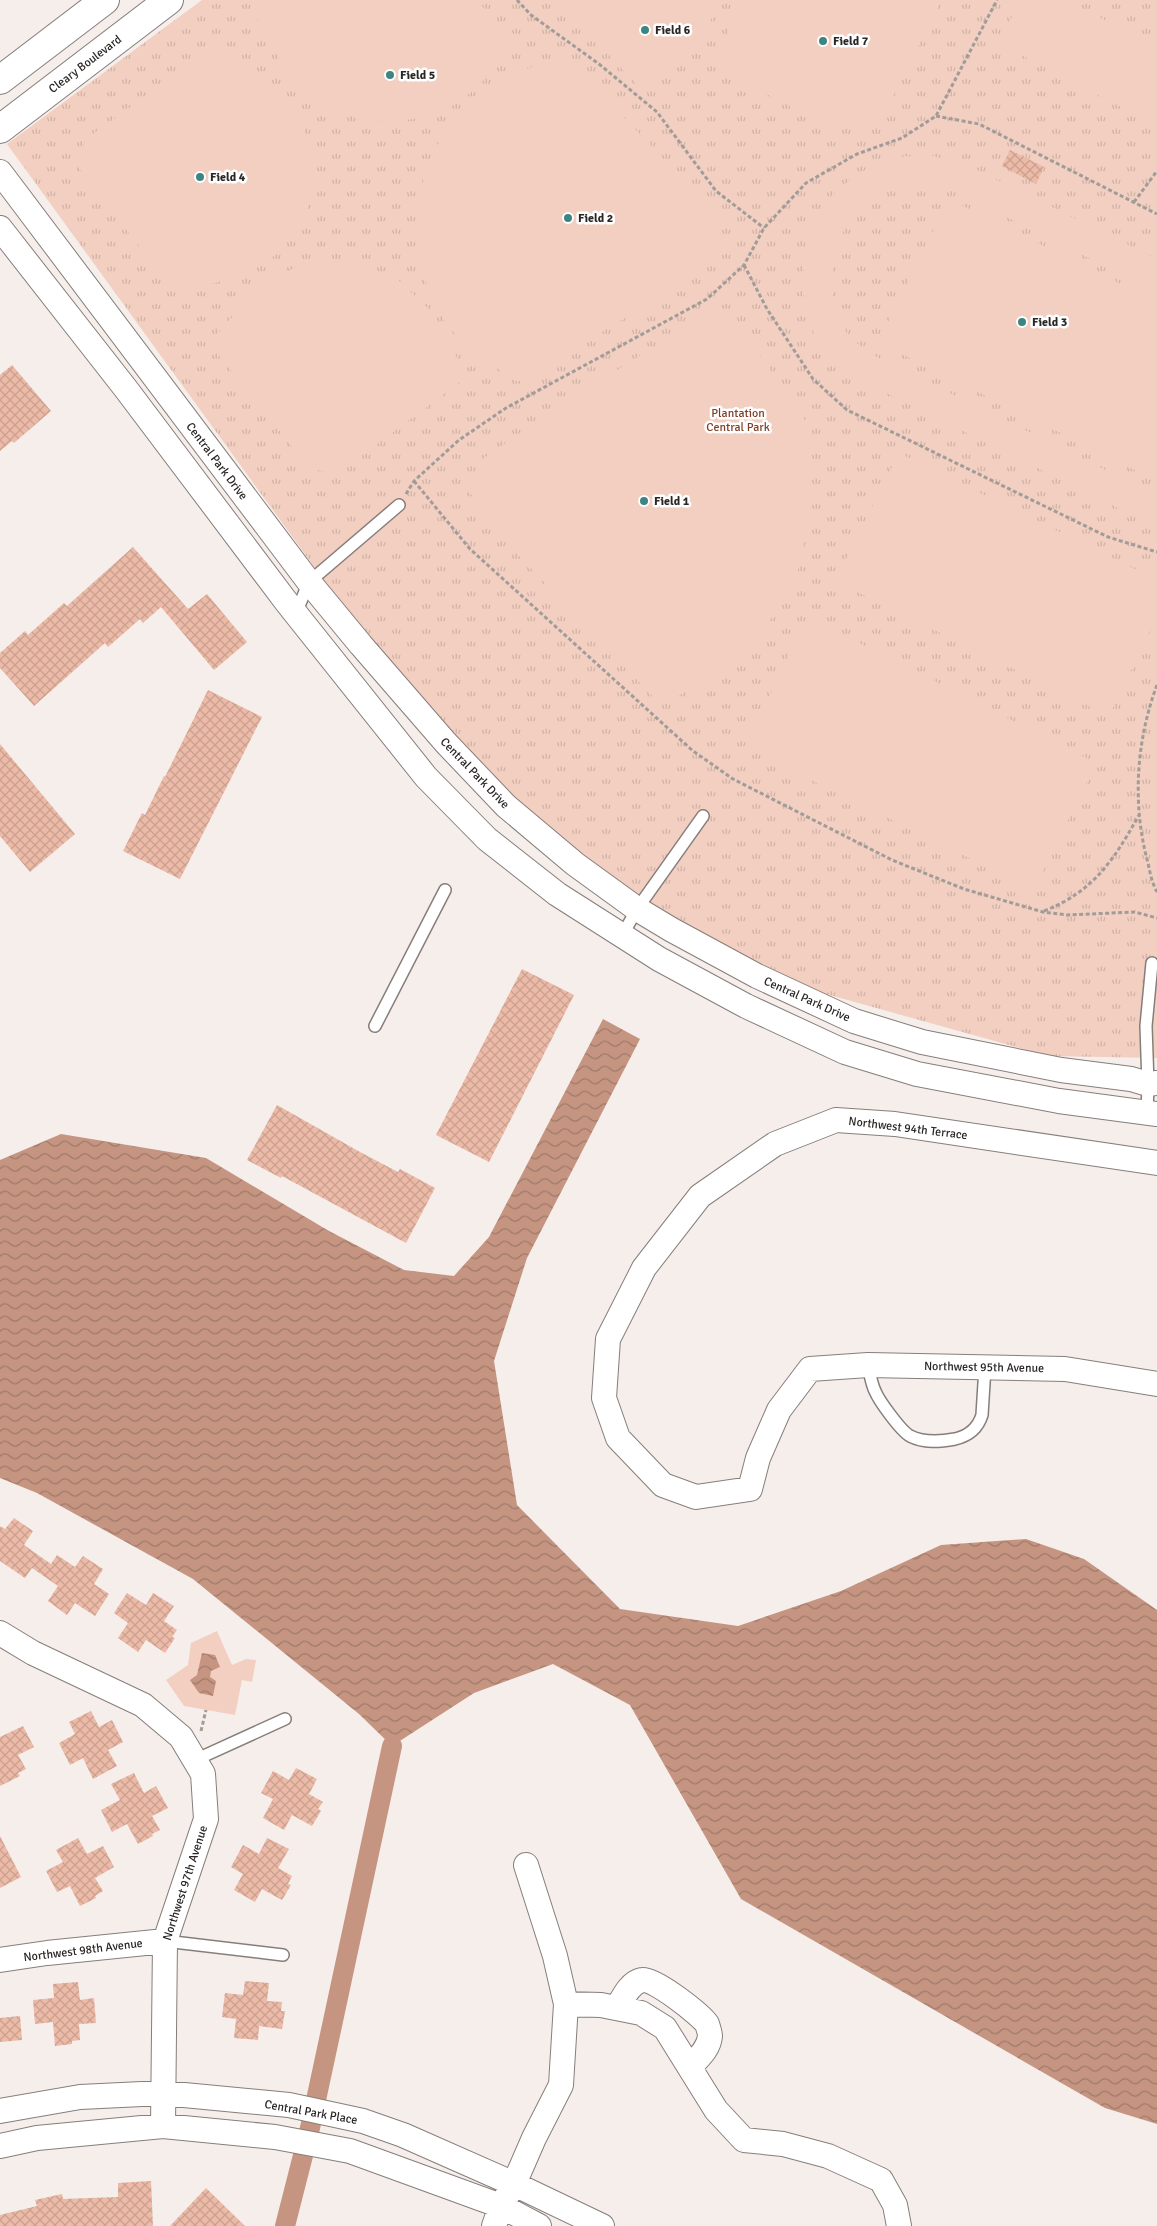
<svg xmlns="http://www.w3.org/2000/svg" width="1157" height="2226" viewBox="0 0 1157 2226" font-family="Signika,sans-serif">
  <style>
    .park { fill: url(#park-tufts) }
    .pitch { fill: #f2cfc1 }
    .water { fill: url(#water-waves) }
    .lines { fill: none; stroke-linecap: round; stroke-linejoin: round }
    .canal { stroke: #c59582; stroke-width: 20 }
    .building { fill: url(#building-cross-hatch) }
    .lane-casing { stroke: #867e7b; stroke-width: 14 }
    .street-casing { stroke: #867e7b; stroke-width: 26 }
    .secondary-casing { stroke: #867e7b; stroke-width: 30 }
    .path { stroke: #a29c99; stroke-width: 3; stroke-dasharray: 4 2.5; stroke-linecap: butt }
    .lane { stroke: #fff; stroke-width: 11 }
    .street { stroke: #fff; stroke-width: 24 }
    .secondary { stroke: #fff; stroke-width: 28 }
    .poi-dot { fill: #3d8582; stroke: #fff; stroke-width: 2 }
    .labels { text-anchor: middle; stroke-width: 5; stroke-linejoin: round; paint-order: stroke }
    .poi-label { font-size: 12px; font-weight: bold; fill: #292625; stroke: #fff; text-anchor: start }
    .street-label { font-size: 12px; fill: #292625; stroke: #fff }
    .park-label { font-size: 12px; fill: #7d3f26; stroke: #fff }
  </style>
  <defs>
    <pattern id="park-tufts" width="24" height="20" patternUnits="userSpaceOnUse" patternTransform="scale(1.25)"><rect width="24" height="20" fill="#f2cfc1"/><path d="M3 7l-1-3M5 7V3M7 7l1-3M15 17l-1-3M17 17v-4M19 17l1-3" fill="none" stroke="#d0b2a6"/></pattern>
    <pattern id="water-waves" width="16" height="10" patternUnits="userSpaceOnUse" patternTransform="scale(1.25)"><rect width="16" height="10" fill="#c59582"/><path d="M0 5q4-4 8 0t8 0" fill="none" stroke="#a0796a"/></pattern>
    <pattern id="building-cross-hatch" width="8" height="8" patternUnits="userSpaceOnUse" patternTransform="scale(1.25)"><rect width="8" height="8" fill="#ecbaa7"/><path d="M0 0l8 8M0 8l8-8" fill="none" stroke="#caa090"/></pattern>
  </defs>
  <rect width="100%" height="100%" fill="#f6eeea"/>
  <!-- park -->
  <path class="park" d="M202 0H1157V1058L1048 1056 819 992 651 909 510 799 339 601 7 144Z"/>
  <!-- pitch -->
  <path class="pitch" d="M268 0H478L511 46 476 89 440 114 396 122 361 120 312 100 280 61 253 11Z
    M558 0H725L686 54 638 86Z
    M740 0H941L884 115 836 130 718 69 732 14Z
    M1021 0H1066L1157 47V118L1146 120 1006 47 1003 33Z
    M219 43 265 80 300 117 314 158 313 191 303 219 279 253 241 276 203 286 171 288 76 164 86 139Z
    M566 57 723 221 715 257 657 299 518 382C493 366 467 349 448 326 441 318 437 305 433 295 429 287 422 277 420 268 407 199 431 128 488 87 511 71 540 65 566 57Z
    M929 155 967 165 1157 259V292L942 185C925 185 898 183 882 193 866 203 848 221 840 238 827 265 829 314 850 337 856 343 864 348 871 354L1150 492 1157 494V524L1148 523 854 377 830 356 813 332 803 293 804 260 814 220 836 191 861 172 896 157Z
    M949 199 1157 302V481L878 342Z
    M310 261 348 262 394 276 434 314 467 377 338 473 310 469 209 343 263 282Z
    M713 311 737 332 759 354 806 422 812 509 796 578 761 635 714 677 661 705 518 555 470 493 477 463 560 405Z
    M899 453 1157 580V617L1109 716 835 581Z
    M808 617 1096 763 1034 890 744 747Z
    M217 1631 232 1665 246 1659 256 1660 252 1682 242 1680 235 1715 184 1706 166 1680 188 1665 191 1643Z"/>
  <!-- water -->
  <path class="water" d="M603 1019 640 1039 527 1258 494 1361 517 1505 620 1609 738 1626 841 1591 941 1545 1026 1539 1084 1559 1157 1610V2124L1105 2108 741 1899 630 1705 553 1664 474 1693 392 1746 359 1714 193 1579 37 1493 0 1478V1160L61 1134 206 1158 329 1231 404 1270 454 1276 489 1237Z
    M202 1653 215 1655 220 1667 211 1671 210 1677 216 1681 213 1696 199 1693 190 1680 197 1675Z"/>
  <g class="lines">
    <!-- canal -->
    <path class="canal" d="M285 2226 310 2128 392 1746"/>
  </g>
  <!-- building -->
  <path class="building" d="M1010 150 1044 167 1036 184 1002 166Z
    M12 365 51 411 14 443 12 441 0 451V375Z
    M133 547 188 609 207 594 247 642 214 670 161 607 143 623 140 619 108 647 105 643 34 706 0 668V653L25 631 28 635 64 603 67 606Z
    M208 690 262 717 180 879 123 851 142 813 145 815 164 776 165 777Z
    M0 744 75 834 30 872 0 836Z
    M522 969 574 995 489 1162 436 1135Z
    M277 1105 360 1152 398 1172 400 1169 435 1188 406 1243 282 1176 281 1178 247 1160Z
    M14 1518 33 1531 24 1545 51 1564 57 1555 75 1567 83 1556 103 1569 94 1584 109 1594 95 1616 75 1603 67 1615 48 1601 58 1586 32 1568 25 1578 0 1561V1526L5 1529Z
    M127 1593 146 1605 153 1593 174 1606 164 1621 177 1630 172 1637 175 1638 165 1653 146 1640 138 1652 118 1638 128 1623 114 1613Z
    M91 1711 99 1727 112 1720 123 1742 108 1750 117 1766 93 1779 83 1758 70 1765 59 1743 75 1734 69 1722Z
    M23 1726 34 1747 18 1755 26 1769 18 1773 20 1776 0 1786V1737Z
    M296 1768 317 1779 309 1794 323 1802 318 1809 321 1811 312 1826 292 1815 284 1830 263 1818 273 1799 261 1793 273 1771 289 1780Z
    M134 1773 144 1793 156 1786 168 1808 152 1816 160 1830 152 1834 153 1836 138 1844 127 1824 112 1832 101 1810 120 1800 111 1784Z
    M0 1836 21 1877 0 1888Z
    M78 1838 87 1854 103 1846 114 1867 95 1878 103 1891 95 1896 96 1898 80 1906 70 1886 57 1892 46 1871 63 1862 56 1850Z
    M267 1838 289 1849 278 1868 292 1876 288 1884 291 1885 282 1900 262 1889 255 1902 234 1890 243 1874 231 1867 243 1845 259 1854Z
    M245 1981 269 1983 267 2001 282 2002 281 2011H285L282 2029 259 2026 258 2040 234 2038 236 2019 222 2017 225 1993 243 1995Z
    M78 1982 80 2000 94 1998 96 2023 79 2024 80 2040 72 2041V2044L55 2046 53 2022 35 2024 33 2000 54 1998 53 1984Z
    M20 2016 22 2040 0 2042V2018Z
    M151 2181 153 2226H0V2215L37 2206 35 2200 62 2194 63 2199 118 2197V2183Z
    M206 2188 245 2226H170Z"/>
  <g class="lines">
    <defs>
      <path id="lane" d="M296 613 309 582 399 505
        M622 936 637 909 703 816
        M375 1026 445 890
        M1147 1113 1148 1084 1146 1026 1152 963
        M868 1365C870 1373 871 1383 875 1391 879 1401 901 1431 910 1436 924 1443 939 1442 955 1439 968 1436 978 1428 982 1415L985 1367
        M195 1760 285 1719
        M165 1941 283 1955"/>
      <path id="street" d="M0 172 309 582 361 645 446 743 506 806 575 864 637 909 672 930 757 976 854 1021 922 1042 1061 1070 1131 1079 1148 1084 1157 1083
        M0 228 126 389 288 604 426 777 487 839 557 894 659 959 746 1006 845 1052 917 1074 1059 1101 1157 1114
        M1157 1163 895 1124 836 1120 775 1144 700 1196 644 1268 608 1339 604 1398 618 1438 663 1485 696 1497 750 1489 758 1458 779 1410 810 1369 868 1365 1065 1369 1157 1384
        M0 1633 33 1653 143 1705 181 1737 203 1774 206 1819 165 1941 163 2126
        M0 1960 47 1953 165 1941
        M566 2004 601 2005 641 2013 665 2028 716 2110 744 2140 783 2144 828 2156 881 2180 895 2205 899 2226
        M617 2008C623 1998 629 1983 642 1980 653 1977 701 2015 707 2024 708 2027 710 2033 710 2036 709 2049 698 2058 690 2067
        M0 2111 80 2097 163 2093 289 2105 363 2121 403 2135 514 2184 602 2226
        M0 2146 37 2138 163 2126 275 2137 350 2151 501 2206 539 2226
        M494 2226 501 2206 514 2184 534 2138 561 2085 566 2004 555 1956 526 1865"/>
      <path id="secondary" d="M0 80 105 0
        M0 129 169 0"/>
    </defs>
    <!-- lane casing -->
    <use href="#lane" class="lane-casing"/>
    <!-- street casing -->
    <use href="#street" class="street-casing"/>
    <!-- secondary casing -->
    <use href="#secondary" class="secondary-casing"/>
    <!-- path -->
    <path class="path" d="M517 0 531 15 599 64 657 112 716 191 764 228
      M936 116 979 124 1157 214
      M1134 202 1157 171
      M744 265 767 309 813 379 847 410 1108 537 1157 552
      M414 481 470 549 693 751 733 779 892 860 964 889 1043 912 1067 915 1135 912 1157 918
      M406 494 414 481 459 440 506 408 707 299 744 265 764 228 806 183 857 154 902 138 936 116 997 0
      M1157 685C1136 741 1132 805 1148 863 1150 873 1152 883 1157 892
      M1044 911C1093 892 1114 860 1139 815
      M201 1731 206 1710"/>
    <!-- lane -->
    <use href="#lane" class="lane"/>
    <!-- street -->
    <use href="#street" class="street"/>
    <!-- secondary -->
    <use href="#secondary" class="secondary"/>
  </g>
  <!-- markers -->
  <g class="poi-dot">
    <circle cx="645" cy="30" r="5"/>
    <circle cx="823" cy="41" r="5"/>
    <circle cx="390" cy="75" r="5"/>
    <circle cx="200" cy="177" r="5"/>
    <circle cx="568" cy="218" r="5"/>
    <circle cx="1022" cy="322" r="5"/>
    <circle cx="644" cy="501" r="5"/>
  </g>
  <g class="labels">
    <!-- poi labels -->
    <g class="poi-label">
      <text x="655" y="34">Field 6</text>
      <text x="833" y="45">Field 7</text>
      <text x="400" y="79">Field 5</text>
      <text x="210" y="181">Field 4</text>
      <text x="578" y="222">Field 2</text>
      <text x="1032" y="326">Field 3</text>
      <text x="654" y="505">Field 1</text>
    </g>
    <!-- street labels -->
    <g class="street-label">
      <text transform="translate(85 64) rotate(-37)" y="4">Cleary Boulevard</text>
      <text transform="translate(217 461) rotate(53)" y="4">Central Park Drive</text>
      <text transform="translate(475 773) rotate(46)" y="4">Central Park Drive</text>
      <text transform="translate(807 999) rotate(24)" y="4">Central Park Drive</text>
      <text transform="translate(908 1128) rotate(7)" y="4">Northwest 94th Terrace</text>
      <text transform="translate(984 1367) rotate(1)" y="4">Northwest 95th Avenue</text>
      <text transform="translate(185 1883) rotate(-72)" y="4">Northwest 97th Avenue</text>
      <text transform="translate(83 1950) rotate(-7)" y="4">Northwest 98th Avenue</text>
      <text transform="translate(311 2112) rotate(10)" y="4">Central Park Place</text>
    </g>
    <!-- park labels -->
    <g class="park-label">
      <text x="738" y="417">Plantation<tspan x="738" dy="14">Central Park</tspan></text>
    </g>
  </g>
</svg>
